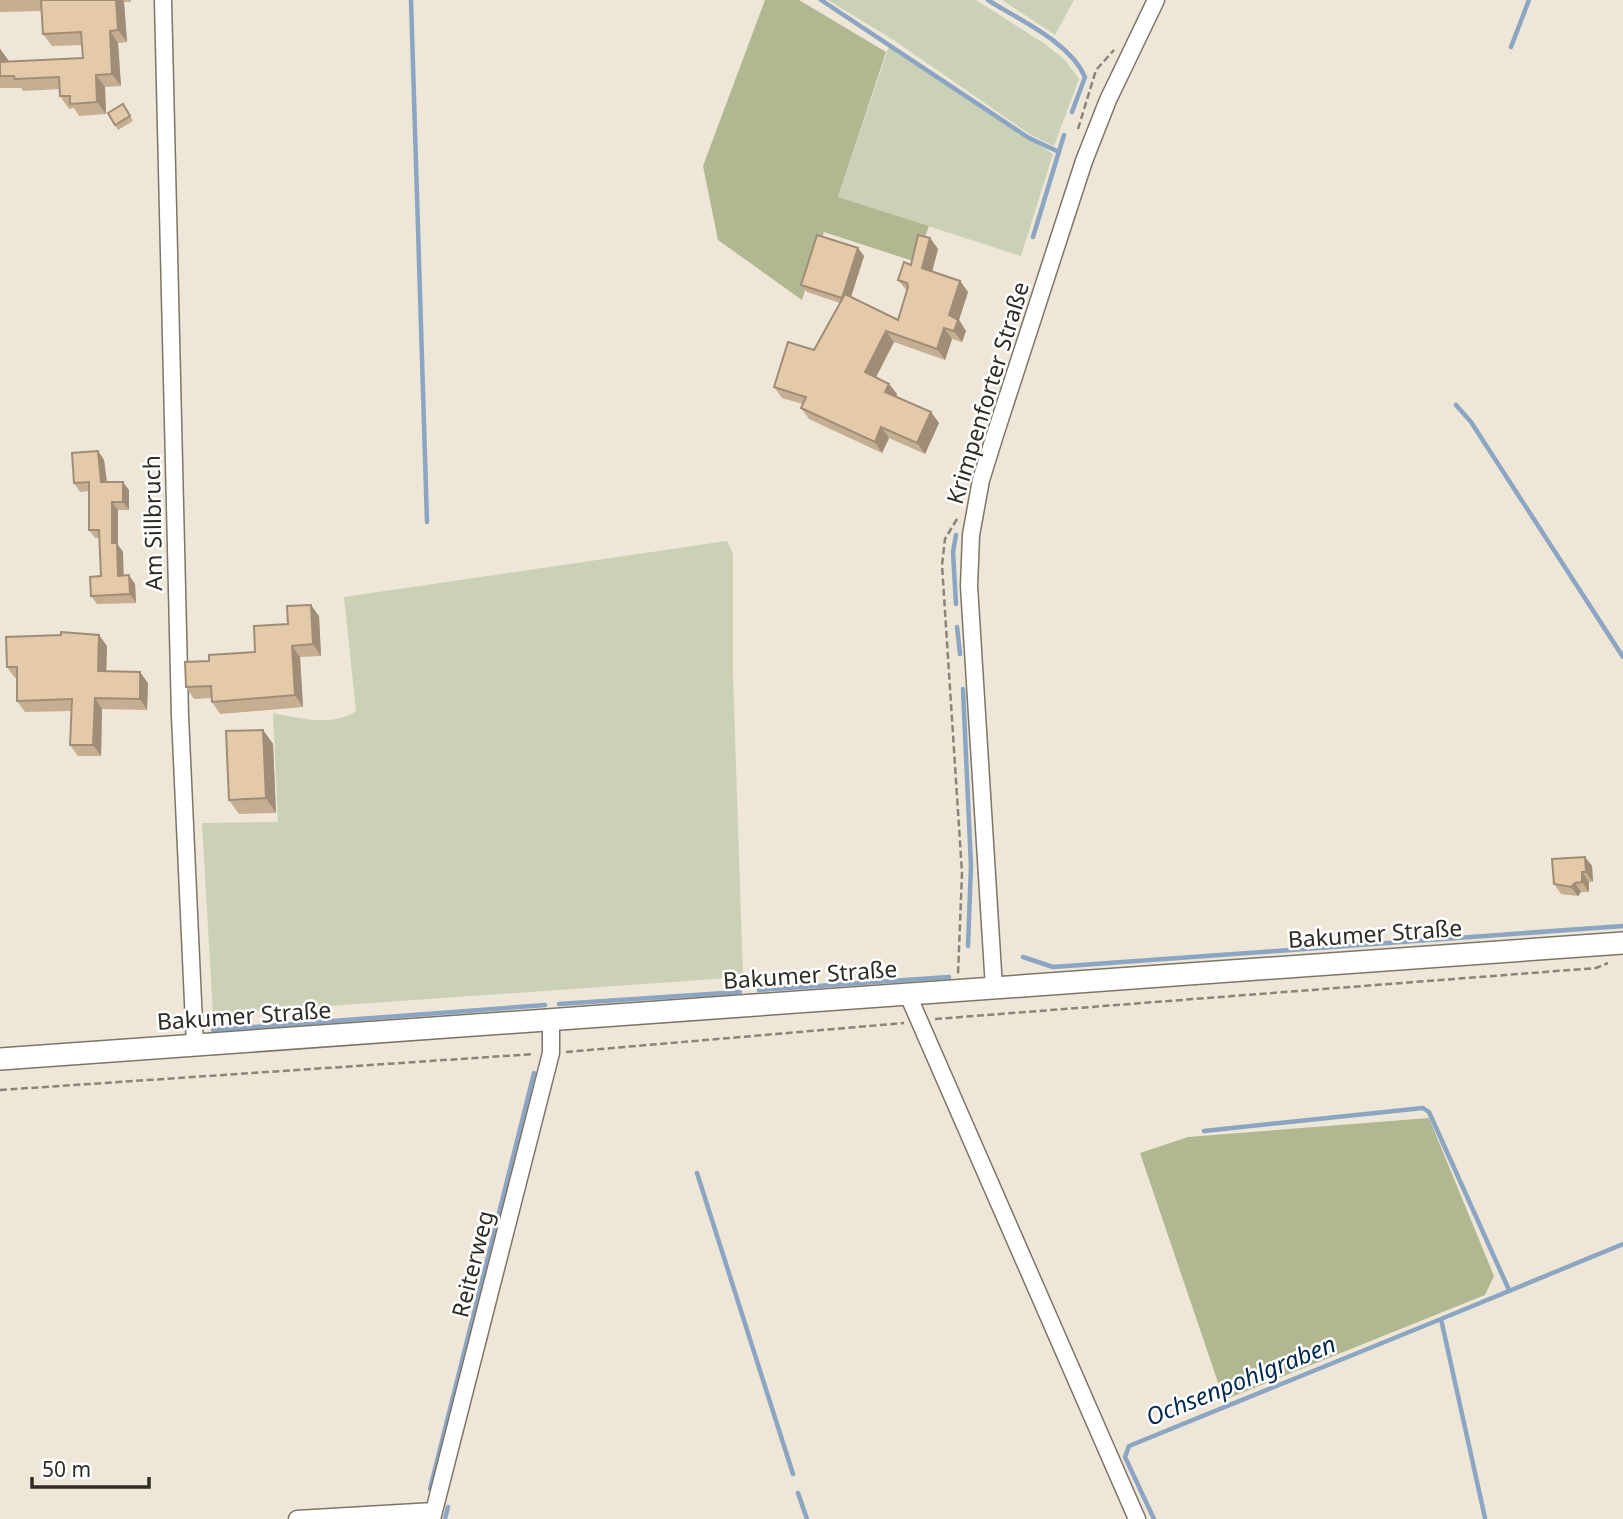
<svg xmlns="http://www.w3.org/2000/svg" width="1623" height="1519" viewBox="0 0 1623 1519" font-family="'Noto Sans',sans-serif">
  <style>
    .green { fill: #cbd1b6 }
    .forest { fill: #b0b791 }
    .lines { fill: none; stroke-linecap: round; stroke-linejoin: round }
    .stream { stroke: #8ba5c3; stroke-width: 4.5 }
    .minor-casing { stroke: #7d7568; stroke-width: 19 }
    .major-casing { stroke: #7d7568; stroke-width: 24 }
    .path { stroke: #8a857b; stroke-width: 2.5; stroke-dasharray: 7 3.5; stroke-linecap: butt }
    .minor { stroke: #fff; stroke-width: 16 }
    .major { stroke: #fff; stroke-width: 21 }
    .wall { fill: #c5ae92 }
    .shaded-wall { fill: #a08d77 }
    .building { fill: #e5caaa; stroke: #a08d77; stroke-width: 2 }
    .labels { text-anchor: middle; stroke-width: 5; stroke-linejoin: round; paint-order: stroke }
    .street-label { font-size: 23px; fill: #2f2c26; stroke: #fff }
    .water-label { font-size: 24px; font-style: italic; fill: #012950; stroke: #fff }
  </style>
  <rect width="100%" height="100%" fill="#eee6d7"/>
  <!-- green -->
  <path class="green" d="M828 0H976L1045 44 1065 60 1079 79 1054 146 1031 135 895 41Z
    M1002 0H1074L1055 35Z
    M889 46 1053 154 1021 256 838 197Z
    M727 541 733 554V675L743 977 213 1014 202 823 278 822 273 713C297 718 335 727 356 711L344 597Z"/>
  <!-- forest -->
  <path class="forest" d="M765 0H799L886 52 838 197 929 226 916 262 824 232 802 300 718 240 703 166Z
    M1429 1118 1494 1276 1485 1295 1224 1400 1140 1153 1188 1137Z"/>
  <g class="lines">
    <!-- stream -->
    <path class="stream" d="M411 0 427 522
      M821 0 1029 138 1059 152
      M988 0C1019 20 1070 42 1085 77L1072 112
      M1511 47 1529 0
      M1033 237 1064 135
      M1456 405 1471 422 1623 657
      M956 535 953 552 956 604
      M957 627 960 654
      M963 689 971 866 968 946
      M1023 957 1053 967 1623 926
      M759 990 949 977
      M559 1004 740 992
      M213 1030 545 1005
      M1204 1131 1423 1108 1429 1112 1509 1290
      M697 1173 793 1474
      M1441 1319 1623 1244
      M430 1489 534 1073
      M798 1493 807 1519
      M445 1519 448 1507
      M1154 1519 1125 1457 1129 1446 1441 1319 1485 1518"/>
    <defs>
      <path id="minor" d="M163 0 180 716 195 1046
        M994 988 969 586 971 535 981 480 995 435 1084 161 1108 100 1156 0
        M908 995 1137 1519
        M297 1519 434 1511
        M432 1519 551 1053V1020"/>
      <path id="major" d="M0 1059 1623 943"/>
    </defs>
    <!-- minor casing -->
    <use href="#minor" class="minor-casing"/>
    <!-- major casing -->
    <use href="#major" class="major-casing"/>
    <!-- path -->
    <path class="path" d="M1078 129 1096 70 1114 50
      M957 519 945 539 942 565 962 873 958 974
      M935 1019 1596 968 1608 963
      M566 1052 904 1023
      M0 1090 534 1054"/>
    <!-- minor -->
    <use href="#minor" class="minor"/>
    <!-- major -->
    <use href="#major" class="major"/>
  </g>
  <!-- wall -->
  <path class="wall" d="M0 0H131V2H124L127 42 118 43 121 86 105 87 106 114 79 116 74 108 69 109 60 96V89L23 91 21 88H0V49L9 62 83 58 82 45 52 46 43 34 42 11 0 12Z
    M123 104 133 121 118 130 108 113Z
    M930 238 938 249 932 272 960 281 968 292 959 320 966 331 962 342 952 339 945 360 894 342 876 377 889 384 897 394 896 397 931 412 939 423 925 454 889 438 882 453 809 419 801 408 803 404 782 398 774 387 814 350 840 303 807 292 801 285 864 256 851 297 898 320 907 291 898 280 911 265Z
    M98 451 104 460 107 482 129 490V510H118V545L123 552V575L135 584 136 603 97 604 91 596 101 576 100 538H95L89 530V491L80 492 74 483Z
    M319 616 321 656 300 657 303 707 220 714 212 702V698L194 699 186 687 209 661 255 652 288 624Z
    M107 646 106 671 148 683 147 710 102 709 101 756H78L70 745 72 711 25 712 17 701V678H15L7 667Z
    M263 730 273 744 276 813 239 814 229 800Z
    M1585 857 1592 866 1593 882H1589V892H1581L1578 896 1561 894 1554 884Z"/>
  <!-- shaded-wall -->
  <path class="shaded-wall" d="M116 0H123L124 2 127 42 118 30Z
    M110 31 118 43 121 86 112 74Z
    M0 49 9 61V75L0 62Z
    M96 75 105 87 106 114 97 102Z
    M930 238 938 249 930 279 922 268Z
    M858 248 864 256 848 306 842 298Z
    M960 281 968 292 959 320 966 331 962 342 954 331 949 315Z
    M944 328 952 339 945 360 937 349Z
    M886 331 894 342 873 383 865 372Z
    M889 384 897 394 893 403 885 392Z
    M931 412 939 423 925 454 917 443Z
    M881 427 889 438 882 453 875 442Z
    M98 451 104 460 108 491 101 482Z
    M123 482 129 490V510L123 502Z
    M112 502 118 510V545L123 552 124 584 118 576 112 543Z
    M129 575 135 584 136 603 130 594Z
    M311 605 319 616 321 656 313 644Z
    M99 635 107 646 106 682 98 671Z
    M292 646 300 657 303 707 295 695Z
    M140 672 148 683 147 710 140 699Z
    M95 698 102 709 101 756 93 745Z
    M263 730 273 744 276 813 266 798Z
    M1585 857 1592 866 1593 882 1586 872Z
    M1582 872 1589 882V892L1582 882Z
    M1575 883 1581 892 1578 896 1571 887Z"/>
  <!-- building -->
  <path class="building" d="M41 0H116L118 30 110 31 112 74 96 75 97 102 70 104V96H60L59 77 15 79 14 76H0V49V62L83 58 81 32 43 34Z
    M123 104 130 116 115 125 108 113Z
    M817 235 858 248 842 298 801 285Z
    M918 235 930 238 922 268 960 281 949 315 958 320 954 331 944 328 937 349 886 331 865 372 889 384 885 392 931 412 917 443 881 427 875 442 801 408 806 397 774 387 788 342 814 350 845 294 898 320 908 287 907 283 898 280 904 262 911 265Z
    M98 451 101 482H123V502H112V543H117L118 576 129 575 130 594 91 596 90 577 101 576 99 530H89V482L74 483 72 453Z
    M311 605 313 644 292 646 295 695 212 702 211 686 186 687 185 662 209 661V655L255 652 254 626 288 624 287 606Z
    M61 632 99 635 98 671 140 672V699L95 698 93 745H70L72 699 17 701V667H7L6 637 61 635Z
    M263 730 266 798 229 800 226 731Z
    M1585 857 1586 872H1582V882L1575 883 1571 887 1554 884 1552 859Z"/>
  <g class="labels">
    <!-- street labels -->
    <g class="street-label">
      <text transform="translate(988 393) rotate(-73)" y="8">Krimpenforter Straße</text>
      <text transform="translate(153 523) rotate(-91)" y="8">Am Sillbruch</text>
      <text transform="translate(1375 934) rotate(-4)" y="8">Bakumer Straße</text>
      <text transform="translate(810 975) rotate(-4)" y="8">Bakumer Straße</text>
      <text transform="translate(244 1016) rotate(-4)" y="8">Bakumer Straße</text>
      <text transform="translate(473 1264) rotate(-76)" y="8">Reiterweg</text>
    </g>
    <!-- water labels -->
    <g class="water-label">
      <text transform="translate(1241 1381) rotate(-22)" y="8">Ochsenpohlgraben</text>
    </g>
  </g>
  <!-- scale -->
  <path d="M32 1477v10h117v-10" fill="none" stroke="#2f2c26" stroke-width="3.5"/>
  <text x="42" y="1477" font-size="21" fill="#2f2c26" stroke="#ffffff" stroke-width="5" paint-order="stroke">50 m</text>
</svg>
